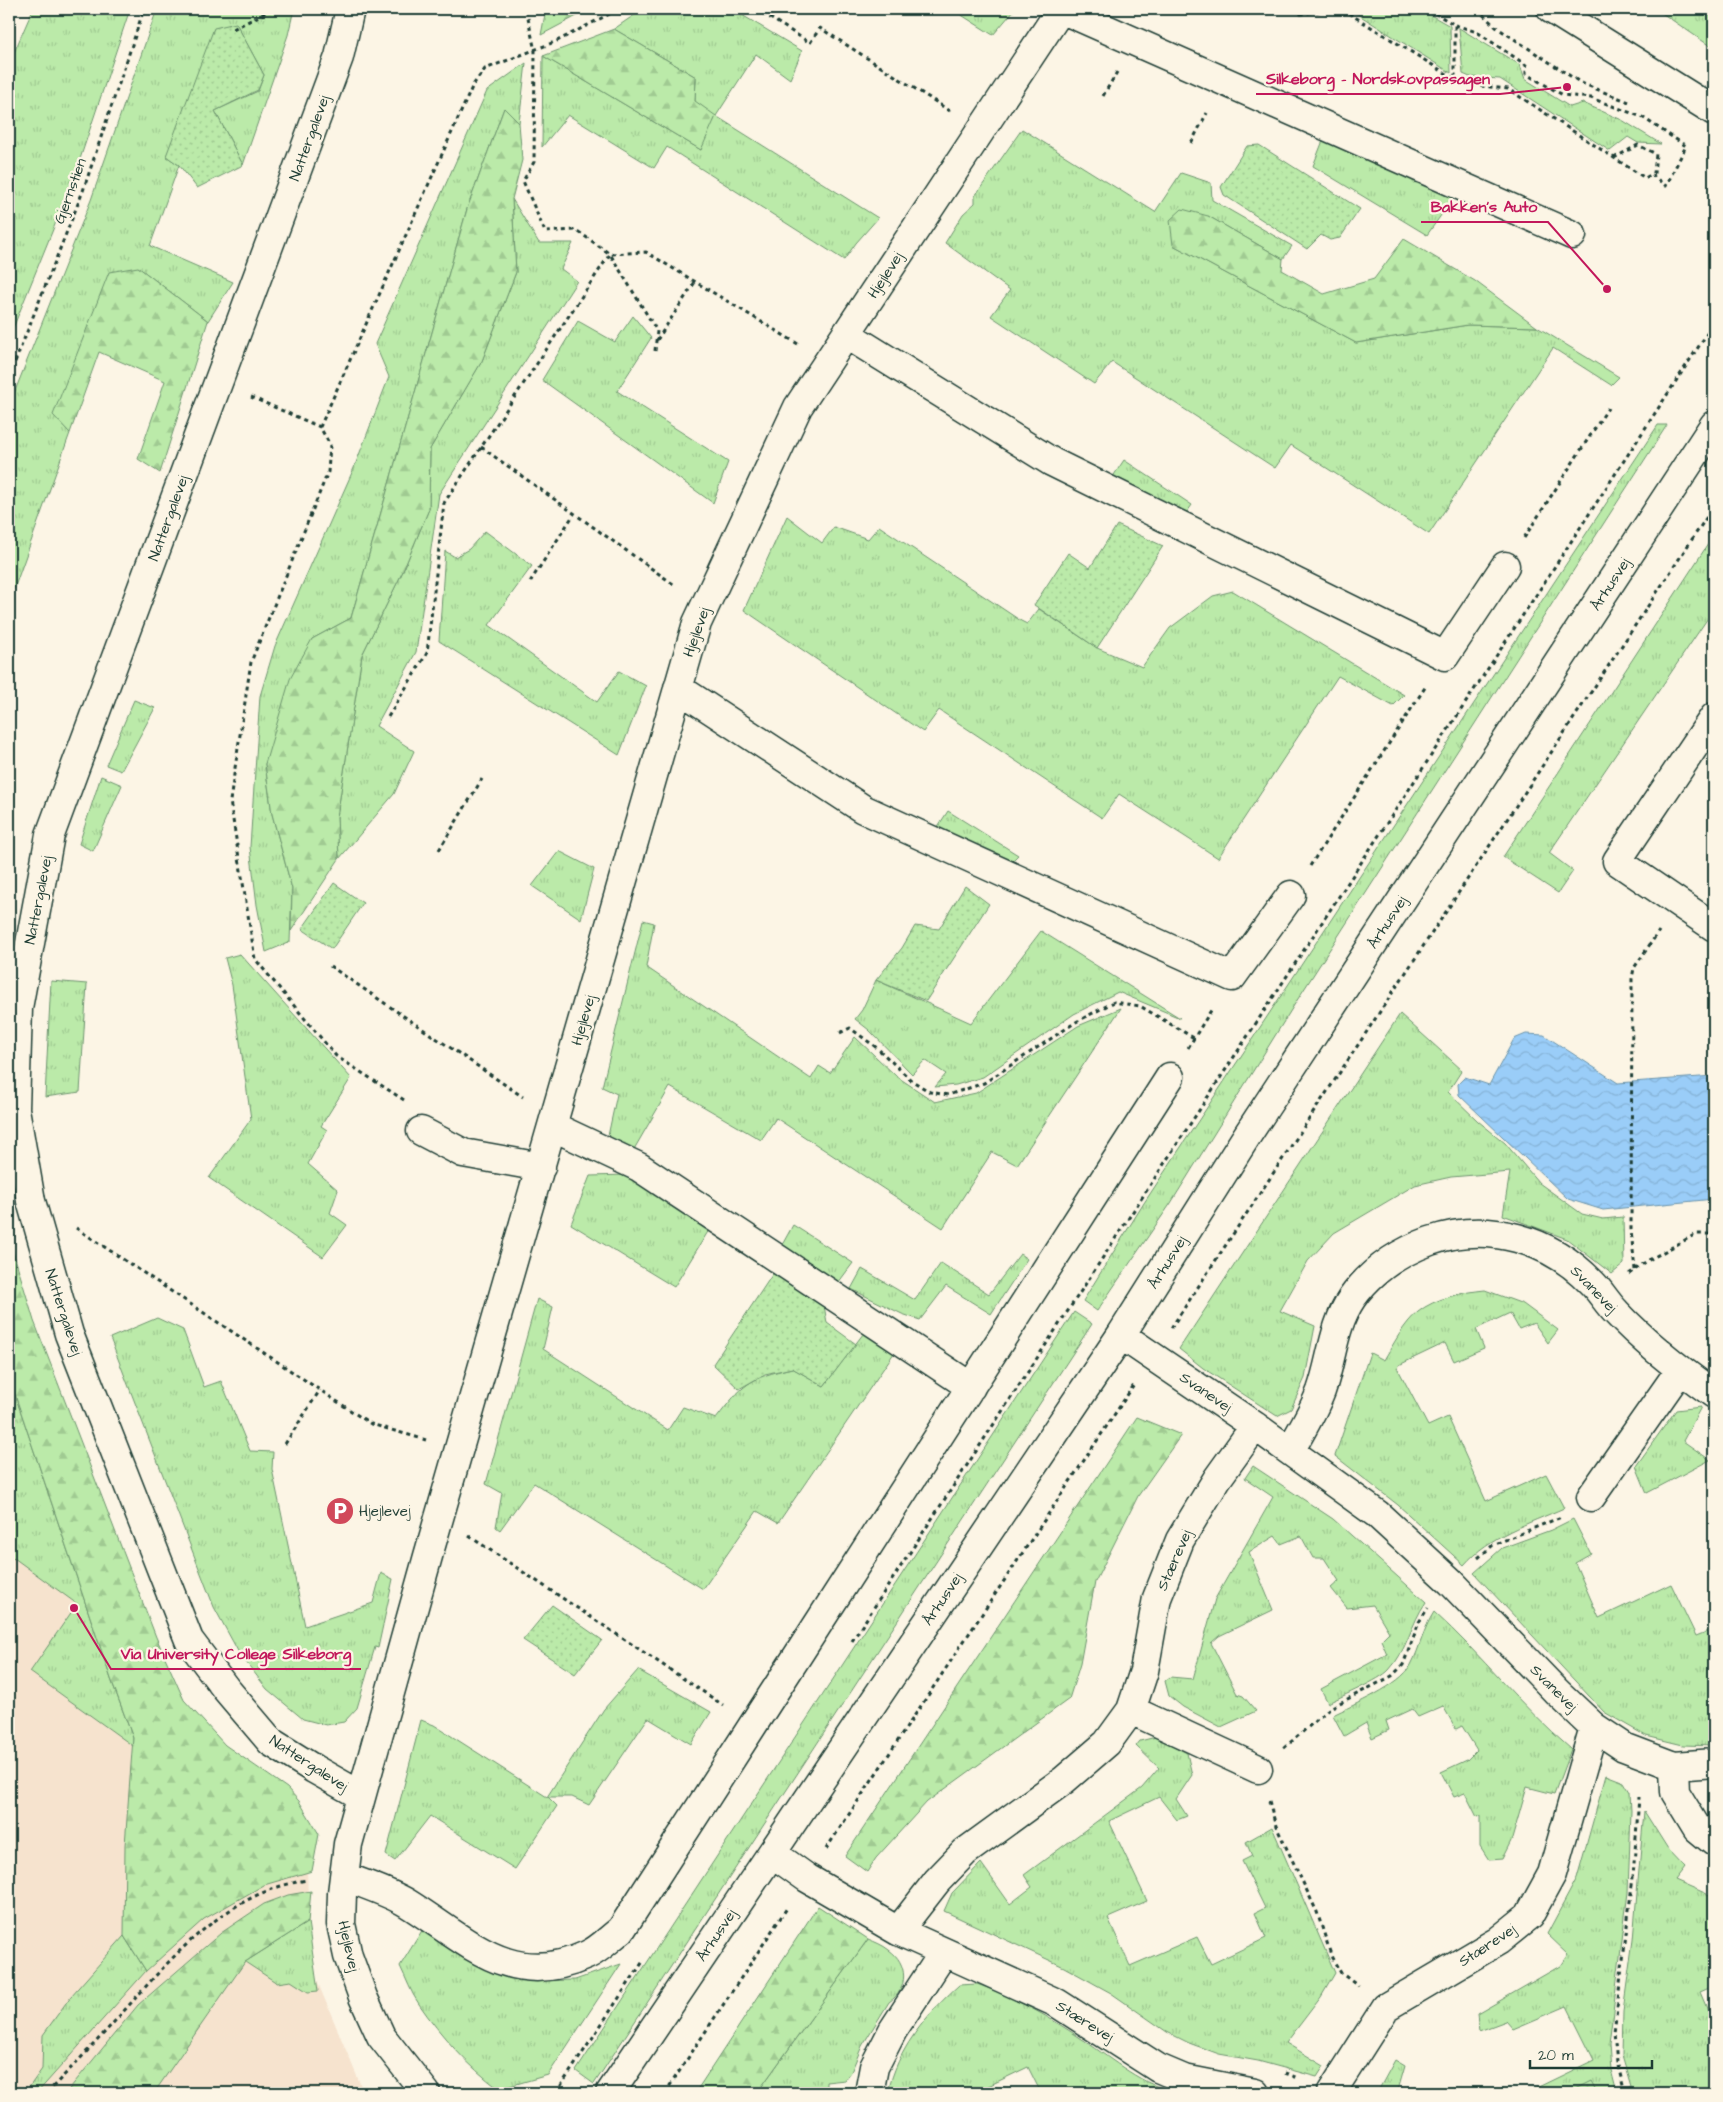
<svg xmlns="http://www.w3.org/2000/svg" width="1723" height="2102" viewBox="0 0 1723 2102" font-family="'Architects Daughter',sans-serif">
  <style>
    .built { fill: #f6e3ce }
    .grass { fill: url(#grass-tufts); stroke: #6d946e }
    .forest { fill: url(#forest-firs); stroke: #6d946e }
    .park { fill: url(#park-dots); stroke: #6d946e }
    .water { fill: url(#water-waves); stroke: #6993aa }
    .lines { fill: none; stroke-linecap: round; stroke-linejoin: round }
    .minor-casing { stroke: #1f3d34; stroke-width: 31 }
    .path { stroke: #1f3d34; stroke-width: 3; stroke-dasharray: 4 4; stroke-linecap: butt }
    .minor { stroke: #fcf5e5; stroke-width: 28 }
    .labels { text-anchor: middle; stroke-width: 4.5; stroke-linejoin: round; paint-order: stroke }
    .street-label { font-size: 15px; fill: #1f3d34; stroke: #fcf5e5 }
    .poi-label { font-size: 15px; fill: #1f3d34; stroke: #fcf5e5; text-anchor: start }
    .leader { fill: none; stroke: #c2185b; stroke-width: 2 }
    .callout-dot { fill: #c2185b; stroke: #fcf5e5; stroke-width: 2 }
    .callout-label { font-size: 16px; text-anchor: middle; font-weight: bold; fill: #c2185b; stroke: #fcf5e5; stroke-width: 4.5; stroke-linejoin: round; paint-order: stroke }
  </style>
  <defs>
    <pattern id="grass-tufts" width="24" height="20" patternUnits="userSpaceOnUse" patternTransform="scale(1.25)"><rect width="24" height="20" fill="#bbeaa9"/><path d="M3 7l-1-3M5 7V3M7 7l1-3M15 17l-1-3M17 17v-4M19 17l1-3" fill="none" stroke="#a0ca92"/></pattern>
    <pattern id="forest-firs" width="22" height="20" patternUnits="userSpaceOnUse" patternTransform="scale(1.25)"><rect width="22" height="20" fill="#bbeaa9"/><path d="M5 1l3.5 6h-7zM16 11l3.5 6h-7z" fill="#a0ca92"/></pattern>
    <pattern id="park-dots" width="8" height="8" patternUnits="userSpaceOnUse" patternTransform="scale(1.25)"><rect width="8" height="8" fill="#bbeaa9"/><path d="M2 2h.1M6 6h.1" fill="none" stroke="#a0ca92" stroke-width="1.8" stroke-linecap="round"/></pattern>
    <pattern id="water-waves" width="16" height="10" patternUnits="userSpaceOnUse" patternTransform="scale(1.25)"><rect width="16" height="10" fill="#9acdf8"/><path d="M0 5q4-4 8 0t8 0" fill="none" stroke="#84b1d5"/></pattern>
  </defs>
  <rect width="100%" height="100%" fill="#fcf5e5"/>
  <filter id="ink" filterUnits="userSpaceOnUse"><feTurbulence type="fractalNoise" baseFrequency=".02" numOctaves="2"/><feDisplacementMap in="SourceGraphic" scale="10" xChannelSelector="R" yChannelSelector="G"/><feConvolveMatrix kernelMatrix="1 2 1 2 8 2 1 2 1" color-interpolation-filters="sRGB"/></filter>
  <g filter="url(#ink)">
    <!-- built -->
    <path class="built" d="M9 1291 179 1705 306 1835 310 1964 364 2093H9Z"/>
    <!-- grass -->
    <path class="grass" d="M33 9H130L73 180 9 338V64Z
      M157 9H294L288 35 243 165 215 111 258 91 264 75 236 23 166 156 179 165 150 246 233 282 208 321 138 267 54 415 70 433 9 603V406L91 200Z
      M643 9H732L802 51 790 79 756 54 716 116 878 218 856 243 844 260 667 147 654 168 568 115 542 147 543 56 701 150 695 101 696 77 614 29Z
      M952 9H1015L993 35Z
      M1420 9 1450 26 1451 73 1351 10Z
      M1656 9H1714V51L1710 46Z
      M1459 28 1520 65 1525 79 1570 107 1583 103 1622 120 1661 144 1638 143 1628 137 1610 151 1500 79 1470 77 1463 74Z
      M526 63 519 123 504 108 467 209 351 618 312 639 265 764 272 814 292 889 290 942 266 952 257 905 250 847 260 696 275 646 354 468 389 377 375 344 487 91Z
      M1022 129 1155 212 1181 173 1211 183 1212 200 1292 246 1283 259 1208 216 1173 245 1356 343 1468 325 1537 327 1619 377 1611 385 1553 348 1429 534 1291 445 1275 468 1112 362 1094 384 991 316 1010 290 945 243 963 214 975 203V196Z
      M1324 138 1454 197 1427 235 1313 166Z
      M512 199 539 243H573L561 269 577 281 439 494 416 652 376 726 414 751 394 794 339 859 337 817 362 655 403 571 429 509 430 449 482 361 516 272Z
      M633 316 651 338 617 391 728 462 713 503 542 380 578 321 615 342Z
      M1658 425H1667L1301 994 1171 1203 1097 1311 1083 1301 1144 1203Z
      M1124 460 1192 505 1187 512 1112 478Z
      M787 516 822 543 834 527 868 539 879 526 1021 621 1027 624 1039 609 1097 648 1142 667 1170 628 1213 596 1233 591 1404 695 1393 706 1338 676 1218 858 1119 794 1102 818 939 710 923 732 744 610Z
      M485 531 532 566 489 625 597 702 619 671 646 686 619 755 439 641 445 551 455 557 469 549Z
      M1714 535V609L1549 853 1573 871 1558 893 1503 857Z
      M134 700 155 708 121 771 106 765Z
      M101 776 122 785 93 851 79 844Z
      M948 811 1018 855 1011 862 937 828Z
      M559 851 594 869 581 919 532 886Z
      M643 920 654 923 646 967 811 1079 819 1066 830 1073 855 1037 896 1076 935 1102 976 1093 1078 1026 1121 1008 1017 1165 992 1152 943 1228 776 1118 761 1140 670 1087 633 1151 608 1136 617 1094 602 1087Z
      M1041 931 1180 1018 1118 992 1074 1014 983 1077 956 1085 935 1087 946 1074 925 1060 912 1074 869 1030 855 1019 862 1010 876 980 971 1023Z
      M240 954 351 1078 321 1126 327 1130 308 1164 338 1190 330 1213 347 1225 323 1257 209 1178 251 1119 232 985 225 958Z
      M51 981 87 984 80 1092 45 1097Z
      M1400 1014 1462 1070 1448 1092 1478 1121 1505 1143 1539 1183 1582 1214 1603 1219 1623 1217 1624 1264 1612 1274 1567 1239 1503 1215 1510 1172 1451 1177 1415 1185 1334 1233 1308 1261 1280 1311 1315 1326 1305 1378 1291 1409 1277 1416 1203 1368 1179 1349Z
      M627 1175 709 1230 674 1287 571 1224 590 1176Z
      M793 1225 853 1263 838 1283 782 1245Z
      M1020 1254 1027 1259 991 1314 946 1286 920 1320 902 1314 851 1289 862 1269 915 1300 941 1263 989 1294Z
      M1485 1290 1523 1304 1558 1330 1548 1343 1534 1323 1519 1329 1510 1313 1476 1329 1484 1348 1454 1361 1445 1343 1399 1365 1398 1369 1428 1426 1448 1417 1486 1501 1546 1474 1564 1508C1528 1524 1490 1535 1464 1565L1398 1505 1335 1456 1370 1353 1384 1360C1393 1345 1404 1323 1418 1312 1435 1298 1464 1292 1485 1290Z
      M537 1299 553 1307 543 1349 668 1430 683 1407 716 1419C743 1384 749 1378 792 1368L824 1386 866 1330 894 1353 778 1523 757 1511 703 1589 534 1483 500 1530 496 1527 502 1493 486 1484Z
      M1074 1312 1092 1324 594 2084 576 2071Z
      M157 1318 183 1330 204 1387 221 1381 250 1451 273 1452 272 1469 305 1626 373 1603 381 1573 393 1579 378 1648 375 1647 357 1708 344 1722 326 1725 303 1719 267 1689 239 1653 214 1607 110 1338Z
      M9 1377 111 1679 133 1738V1746L30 1672 77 1604 14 1558 9 1563Z
      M1701 1407 1683 1441 1710 1460 1647 1493 1636 1466 1676 1410Z
      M1253 1466 1333 1519 1426 1602C1411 1623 1407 1651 1389 1670 1380 1680 1342 1696 1328 1703L1321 1689 1387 1654 1381 1640 1389 1632 1373 1605 1347 1608 1331 1588 1339 1581 1324 1558H1313L1301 1536 1281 1544 1275 1536 1249 1552 1273 1610 1219 1636 1211 1643 1237 1694 1243 1696 1256 1711 1221 1727 1183 1707 1169 1696 1165 1681 1170 1677 1193 1679 1215 1599 1273 1497 1245 1478Z
      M1573 1519 1591 1554 1575 1563 1599 1618 1671 1584 1696 1636 1714 1629V1746L1683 1745 1646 1736 1604 1712 1474 1573 1502 1548 1551 1530Z
      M1434 1612C1482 1655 1521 1707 1571 1749L1554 1794 1527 1787 1512 1839 1502 1859 1489 1860 1480 1846V1816L1477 1817 1465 1793 1454 1797 1441 1772 1467 1760 1477 1750 1462 1726 1456 1729 1443 1706 1418 1717 1412 1709 1386 1721 1389 1730 1372 1738 1366 1723 1344 1736 1333 1715C1353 1705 1401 1685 1411 1665 1420 1648 1423 1629 1434 1612Z
      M638 1670 711 1712 691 1744 648 1718 589 1805 572 1797H548L557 1806 515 1869 430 1816 395 1861 386 1855 421 1720 434 1725 547 1797 604 1709Z
      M1156 1737 1187 1753 1192 1775 1176 1799 1187 1816 1177 1820 1159 1797 1109 1821 1147 1901 1108 1918 1130 1966 1197 1937 1211 1964 1266 1938 1255 1913 1265 1908 1242 1861 1252 1856 1246 1842 1272 1827 1335 1973 1321 1997 1286 2043 1324 2066 1317 2077 1258 2061 1219 2054 1189 2043 1167 2032 1111 1993 1064 1967 944 1911 952 1893 981 1863 1010 1904 1032 1887 1024 1875 1142 1788 1159 1768 1136 1746 1140 1741Z
      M1606 1775 1624 1782 1630 1792 1631 1811 1628 1892 1609 2043 1611 2070 1617 2093H1526L1594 2060 1567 2006 1513 2029 1506 2021 1479 2031 1477 2014 1560 1966 1568 1954 1547 1934 1577 1878Z
      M1644 1811 1668 1849 1685 1867 1675 1880 1714 1897V1986L1700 1992 1714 2025V2093H1633L1622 2056 1623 2011 1633 1940Z
      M308 1922 318 1991 308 1992 291 1981 277 1983 245 1962Z
      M423 1929 484 1964 528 1981 575 1980 621 1964 548 2075 499 2089C468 2066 441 2036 419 2004 411 1993 406 1978 400 1966Z
      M124 1936 146 1971 37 2093H25L42 2069 43 2035 71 1996Z
      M868 1939C875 1942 883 1945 889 1950 908 1963 909 1989 889 2002L862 2046 851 2072 845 2080 826 2082V2093H757Z
      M977 1984C1015 1997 1051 2018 1085 2041 1113 2060 1143 2086 1178 2093H1041L1028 2067 980 2090 981 2093H888C897 2049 927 2014 959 1985Z
      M1395 2060 1405 2066 1398 2090 1399 2093H1377Z"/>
    <!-- forest -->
    <path class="forest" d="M546 9H590L541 35Z
      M614 29 696 77 695 101 716 116 701 150 543 56Z
      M504 108 519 123 522 160 512 199 516 272 482 361 430 449 429 509 403 571 362 655 337 817 339 859 291 931 292 889 272 814 265 764 290 679 312 639 351 618 467 209Z
      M1182 209 1208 216 1283 259 1282 270 1324 294 1374 279 1404 239 1475 281 1537 327 1468 325 1356 343 1173 245 1170 220Z
      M138 267 208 321 160 473 138 459 165 381 99 352 70 433 53 415 109 272Z
      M9 1246 12 1248 34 1321 156 1637 184 1700 225 1745 287 1788 299 1801 319 1834 312 1871 264 1885 204 1919 146 1971 124 1936 125 1845 133 1738 111 1679 9 1377Z
      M1137 1417 1181 1435 1138 1496 1095 1582 1080 1664 1069 1699 927 1802 876 1858 867 1872 845 1856Z
      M311 1891 308 1922 245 1962 154 2093H66L138 2005 221 1933 264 1904 288 1895Z
      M818 1906 868 1939 757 2093H695Z"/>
    <!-- park -->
    <path class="park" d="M236 23 264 75 258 90 215 111 243 165 197 188 179 165 166 156 214 28Z
      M1259 145 1360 209 1340 238 1330 240 1321 235 1307 249 1224 195 1221 187 1247 146Z
      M1117 525 1163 546 1097 648 1034 605 1068 553 1090 568Z
      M334 883 363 903 332 949 302 929Z
      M965 886 989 904 926 1001 876 980 902 948 915 926 939 929Z
      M774 1272 824 1305 827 1323 856 1344 824 1386 792 1368 765 1374 739 1389 713 1364Z
      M552 1605 602 1640 575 1674 523 1640Z
      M1591 2082 1597 2093H1569Z"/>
    <!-- water -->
    <path class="water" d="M1526 1034 1544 1035 1618 1083 1714 1076V1199L1603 1210 1568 1199 1459 1095 1458 1084 1465 1077 1489 1085 1514 1039Z"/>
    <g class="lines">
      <defs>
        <path id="minor" d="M350 9 339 57 50 835 18 1008 15 1109 31 1201 69 1334 189 1640 226 1689 271 1742 314 1769 360 1795
          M1061 9 1572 235
          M1551 9 1714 111
          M846 334 1052 462 1445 656 1505 566
          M678 688 863 809 1232 977 1291 895
          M1714 717 1617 861 1714 927
          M552 1126 639 1167 971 1387
          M421 1131 463 1153 541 1167
          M1121 1335 1255 1426 1377 1514 1451 1582 1557 1692 1594 1727 1624 1747 1674 1766 1714 1763
          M1290 1451C1301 1431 1313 1412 1321 1391 1332 1360 1333 1326 1352 1298 1371 1271 1400 1252 1430 1241 1488 1221 1550 1239 1592 1283 1601 1292 1607 1303 1616 1312 1645 1343 1680 1370 1714 1394
          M1591 1497 1680 1370
          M1131 1710 1258 1769
          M1674 1766 1675 1792 1697 1828 1714 1842
          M772 1853 807 1878 898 1931 1057 2003 1158 2068 1184 2079 1255 2093
          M344 1876C365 1885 389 1892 407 1903 468 1941 511 1990 587 1955 599 1950 610 1938 621 1930L1170 1077
          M898 1931 937 1881 965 1852 1064 1780 1107 1743 1131 1710 1144 1671 1157 1598 1180 1540 1217 1479 1255 1426
          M426 2093 381 2036 363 1997 348 1956 341 1924 342 1893 348 1844 428 1556 697 623 798 407 1061 9
          M610 2093 1121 1335 1248 1134 1714 425
          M869 2093 874 2067 893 2030 944 1952
          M1331 2093 1386 2007 1498 1941 1529 1916 1552 1874 1594 1727"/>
      </defs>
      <!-- minor casing -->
      <use href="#minor" class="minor-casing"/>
      <!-- path -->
      <path class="path" d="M756 9 810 43 820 28 950 111
        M1293 9 1301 14 1332 9
        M1342 9 1463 84 1508 89 1645 178 1654 173 1656 154 1638 145 1614 158
        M1428 9 1455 25V79
        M1477 9 1496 27 1581 83 1629 102
        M1455 25 1477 32 1526 65V74L1563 95 1591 98 1642 117 1686 146 1666 186 1652 175
        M233 29 273 9
        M1103 96 1117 72
        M1191 143 1207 113
        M657 340 695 282
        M655 351 657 331 610 254 646 252 798 344
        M9 377 83 191 144 9
        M251 397 320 427
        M481 447 676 586
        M1524 538 1608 408
        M530 582 574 514
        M388 717 427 653 444 503 610 254 576 230 545 232 523 181 534 162 535 51 526 9
        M439 850 482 779
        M1310 866 1426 686
        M330 966 523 1097
        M840 1033 850 1028 877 1048 911 1080 930 1092 948 1095 984 1083 1076 1022 1114 1002 1140 1006 1194 1038
        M1188 1048 1213 1007
        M404 1100 336 1056 255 959 230 801 251 662 328 472 330 445 320 427 473 85 485 69 557 41 619 9
        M76 1228 371 1424 426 1440
        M1635 1270 1631 1230 1632 979 1634 968 1659 931
        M1629 1274 1647 1261 1696 1234H1714
        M1171 1328 1714 506
        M285 1444 320 1390
        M469 1536 723 1705
        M1478 1558 1493 1545 1561 1517
        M852 1641 1714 323
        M1284 1748 1330 1708 1392 1676 1403 1665 1419 1622 1428 1608
        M1269 1801 1276 1826 1317 1912 1332 1958 1341 1973 1358 1986
        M826 1849 1134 1385
        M1285 2073 1298 2078
        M47 2093C66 2073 86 2053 105 2032 162 1970 218 1893 308 1880
        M556 2093 644 1960
        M665 2093 787 1908
        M1625 2093 1617 2062 1614 2032 1633 1877 1639 1797"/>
      <!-- minor -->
      <use href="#minor" class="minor"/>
    </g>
  </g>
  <!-- icons -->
  <defs>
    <symbol id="parking-disc" viewBox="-11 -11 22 22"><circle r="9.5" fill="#d1495b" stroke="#fcf5e5"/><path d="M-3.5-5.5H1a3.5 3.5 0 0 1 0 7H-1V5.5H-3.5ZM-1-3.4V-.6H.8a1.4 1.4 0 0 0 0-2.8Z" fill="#fff"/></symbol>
  </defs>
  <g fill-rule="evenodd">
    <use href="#parking-disc" x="324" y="1495" width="32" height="32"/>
  </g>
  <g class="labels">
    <!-- street labels -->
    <g class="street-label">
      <text transform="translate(309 138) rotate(-70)" y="5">Nattergalevej</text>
      <text transform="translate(70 191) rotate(-70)" y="5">Gjernstien</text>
      <text transform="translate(885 275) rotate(-57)" y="5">Hjejlevej</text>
      <text transform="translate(168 518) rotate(-70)" y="5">Nattergalevej</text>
      <text transform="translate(1610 584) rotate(-57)" y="5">Århusvej</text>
      <text transform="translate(696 632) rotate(-70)" y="5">Hjejlevej</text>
      <text transform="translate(38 900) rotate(-79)" y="5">Nattergalevej</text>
      <text transform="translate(1387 922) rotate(-57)" y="5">Århusvej</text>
      <text transform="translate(583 1020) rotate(-74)" y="5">Hjejlevej</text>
      <text transform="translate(1167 1262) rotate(-58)" y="5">Århusvej</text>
      <text transform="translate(1594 1289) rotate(46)" y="5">Svanevej</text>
      <text transform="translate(64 1312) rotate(72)" y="5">Nattergalevej</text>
      <text transform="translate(1206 1392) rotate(34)" y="5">Svanevej</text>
      <text transform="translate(1174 1560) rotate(-66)" y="5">Stærevej</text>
      <text transform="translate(942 1599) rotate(-56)" y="5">Århusvej</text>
      <text transform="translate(1554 1688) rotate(45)" y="5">Svanevej</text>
      <text transform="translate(309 1763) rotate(33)" y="5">Nattergalevej</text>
      <text transform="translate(716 1935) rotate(-56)" y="5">Århusvej</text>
      <text transform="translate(1487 1945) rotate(-33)" y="5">Stærevej</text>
      <text transform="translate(349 1946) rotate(77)" y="5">Hjejlevej</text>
      <text transform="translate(1085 2021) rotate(32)" y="5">Stærevej</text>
    </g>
    <!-- poi labels -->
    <g class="poi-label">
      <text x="359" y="1516">Hjejlevej</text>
    </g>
  </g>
  <!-- callouts -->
  <path class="leader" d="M1567 87L1500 94H1256M1607 289L1548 222H1421M74 1608L111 1669H361"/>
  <g class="callout-dot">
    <circle cx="1567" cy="87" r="5"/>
    <circle cx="1607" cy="289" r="5"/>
    <circle cx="74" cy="1608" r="5"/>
  </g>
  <g class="callout-label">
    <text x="1378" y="84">Silkeborg - Nordskovpassagen</text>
    <text x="1484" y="212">Bakken's Auto</text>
    <text x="236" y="1659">Via University College Silkeborg</text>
  </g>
  <!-- margin -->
  <rect width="1723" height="2102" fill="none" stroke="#fcf5e5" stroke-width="30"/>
  <rect x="15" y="15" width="1693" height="2072" fill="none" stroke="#1f3d34" stroke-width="2" filter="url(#ink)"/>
  <!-- scale -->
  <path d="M1530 2060v8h122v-8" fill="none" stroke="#1f3d34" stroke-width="2.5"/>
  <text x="1538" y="2060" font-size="15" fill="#1f3d34" stroke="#fcf5e5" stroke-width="4" paint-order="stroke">20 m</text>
</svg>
